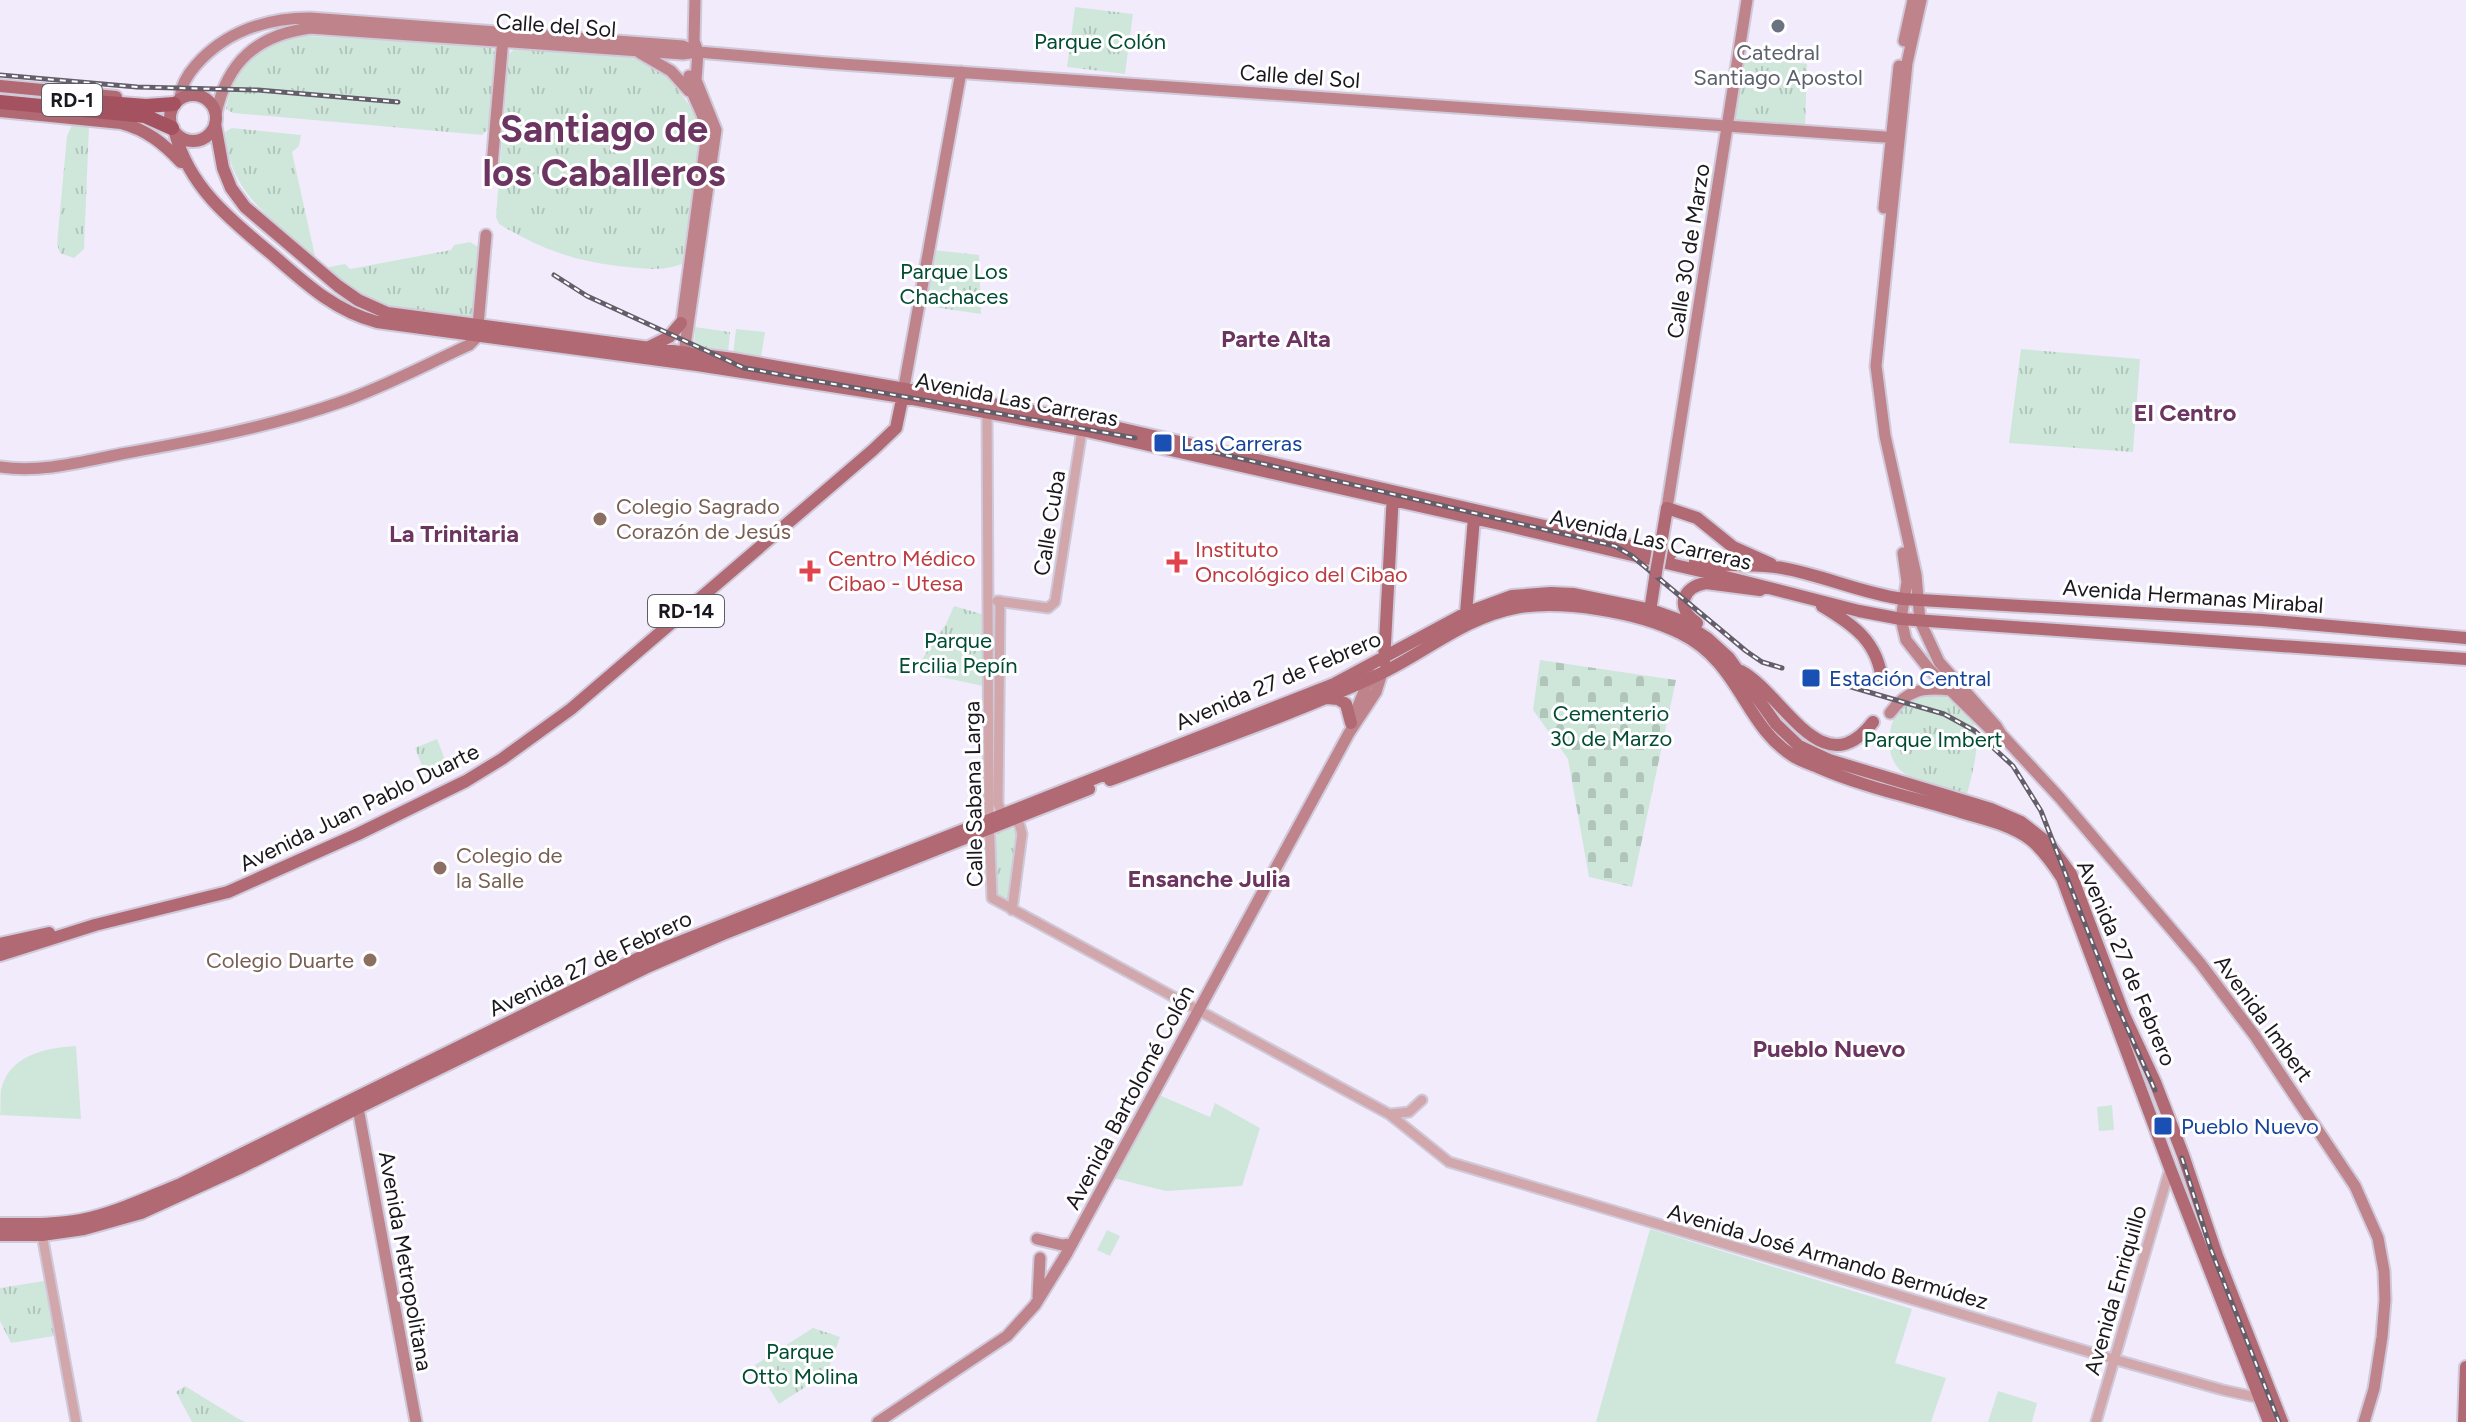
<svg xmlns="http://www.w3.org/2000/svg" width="2466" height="1422" viewBox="0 0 2466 1422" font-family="Figtree,sans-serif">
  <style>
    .grass { fill: #cfe7da }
    .cemetery { fill: url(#cemetery-stones) }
    .park { fill: url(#park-tufts) }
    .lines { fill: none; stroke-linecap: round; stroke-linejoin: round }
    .tertiary-casing { stroke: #d0c9d9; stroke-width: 13 }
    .secondary-casing { stroke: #d0c9d9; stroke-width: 15 }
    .primary-casing { stroke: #d0c9d9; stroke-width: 16 }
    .motorway-casing { stroke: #d0c9d9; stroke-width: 18 }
    .tertiary { stroke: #d1a7ac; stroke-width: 9 }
    .secondary { stroke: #bf838b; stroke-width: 11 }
    .primary { stroke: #b16974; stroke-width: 12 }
    .motorway { stroke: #a55260; stroke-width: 14 }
    .rail-casing { stroke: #635e69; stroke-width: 5 }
    .rail { stroke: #fff; stroke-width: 2; stroke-dasharray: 6; stroke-linecap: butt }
    .primary-bridge-casing { stroke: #d0c9d9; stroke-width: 16; stroke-linecap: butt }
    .primary-bridge { stroke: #b16974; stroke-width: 12 }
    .worship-dot { fill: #6b7280; stroke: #fff; stroke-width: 3 }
    .transit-dot { fill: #1a4fb4; stroke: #fff; stroke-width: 3 }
    .education-dot { fill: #8d6e63; stroke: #fff; stroke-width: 3 }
    .health-dot { fill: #e0444e; stroke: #fff; stroke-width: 3 }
    .labels { text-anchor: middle; stroke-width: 6; stroke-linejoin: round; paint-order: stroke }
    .shield { fill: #fff; stroke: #5f5d62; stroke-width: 2 }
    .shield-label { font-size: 20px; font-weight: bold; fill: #1b171f }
    .street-label { font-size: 22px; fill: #1b171f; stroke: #fff }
    .park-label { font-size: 22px; fill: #024c33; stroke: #fff }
    .worship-label { font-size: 22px; fill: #5b616d; stroke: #fff }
    .transit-label { font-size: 22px; fill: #164399; stroke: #fff; text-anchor: start }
    .education-label { font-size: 22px; fill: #785e54; stroke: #fff; text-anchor: start }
    .health-label { font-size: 22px; fill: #be3a42; stroke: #fff; text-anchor: start }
    .neighbourhood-label { font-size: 24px; font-weight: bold; fill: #6c3460; stroke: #fff }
    .town-label { font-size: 38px; font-weight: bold; fill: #6c3460; stroke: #fff }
  </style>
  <defs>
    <pattern id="cemetery-stones" width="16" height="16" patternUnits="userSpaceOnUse" patternTransform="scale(2)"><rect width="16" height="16" fill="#cfe7da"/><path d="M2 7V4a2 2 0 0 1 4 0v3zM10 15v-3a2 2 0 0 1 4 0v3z" fill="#b1c5bb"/></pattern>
    <pattern id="park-tufts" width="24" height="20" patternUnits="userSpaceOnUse" patternTransform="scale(2)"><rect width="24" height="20" fill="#cfe7da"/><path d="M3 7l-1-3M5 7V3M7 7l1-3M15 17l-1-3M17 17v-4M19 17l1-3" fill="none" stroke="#b1c5bb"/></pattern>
  </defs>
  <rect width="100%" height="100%" fill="#f2ebfc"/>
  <!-- grass -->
  <path class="grass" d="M736 329 765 332 761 358 733 354Z
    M76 1046 81 1119 0 1115C1 1108 0 1098 1 1090 9 1055 45 1048 76 1046Z
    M1159 1095 1210 1117 1215 1103 1260 1128 1242 1186 1166 1191 1113 1178Z
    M2112 1105 2114 1130 2099 1131 2097 1107Z
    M1650 1229 1912 1309 1895 1363 1946 1378 1931 1422H1596Z
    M1107 1230 1120 1236 1110 1256 1097 1250Z
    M1998 1391 2037 1403 2032 1422H1988Z"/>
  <!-- cemetery -->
  <path class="cemetery" d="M1540 660 1676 680 1632 887 1589 877 1568 759 1533 710Z"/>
  <!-- park -->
  <path class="park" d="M1075 7 1133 14 1125 74 1067 67Z
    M290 35 491 46 496 54 490 127 482 135 233 113 226 109C234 69 254 52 290 35Z
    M515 48 635 58 655 66 669 78 694 111 701 133 682 264C662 271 648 269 627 267 576 262 542 250 499 224L496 217 509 54Z
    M1740 53 1807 64 1805 129 1736 125 1732 120Z
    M72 125 89 126 84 249 74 258 60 253 57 244 67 136Z
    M232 128 301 135 299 146 292 152 315 256C273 221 228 192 225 132Z
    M470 242 480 248 473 319C421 314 362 314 329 267L345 264 350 269 451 250 454 245Z
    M933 250 979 255 981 314 926 306Z
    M695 327 730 332 728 354 694 350Z
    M2021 349 2140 359 2133 452 2009 443Z
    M954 606 985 615 983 686 914 671 946 624Z
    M1930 694C1990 701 1979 751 1967 794 1948 789 1916 784 1901 771 1884 756 1887 723 1901 706 1908 698 1920 696 1930 694Z
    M437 739 450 773 428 781 415 748Z
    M1007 828 1017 829 1019 835 1011 906 995 898V834Z
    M44 1281 54 1336 11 1343 0 1321V1288Z
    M813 1328 840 1337 827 1373 779 1404 755 1365Z
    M185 1386 237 1418 245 1422H192L176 1392Z"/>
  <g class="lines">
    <defs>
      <path id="tertiary" d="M987 408 989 819 992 898 1389 1114 1449 1162 2113 1359 2223 1390 2264 1399
        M997 601 1048 608 1055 602 1082 430
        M1000 601 998 804 1004 817 1019 823 1022 834 1012 910
        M1391 1114 1409 1112 1422 1100
        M41 1229 76 1422
        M2096 1422 2170 1168"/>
      <path id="secondary" d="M1921 0 1907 63 1876 366 1885 436 1916 575 1920 621 1939 662 1996 726 2001 734 2060 798 2200 963 2255 1036 2355 1186 2378 1238 2384 1271 2385 1300 2382 1337 2374 1389 2364 1422
        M1904 41 1913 0
        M640 53 671 71 689 91
        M180 98C181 85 187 75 196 65 225 32 266 18 310 18L683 46 698 52 827 63 1899 138
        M216 114C227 61 258 35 310 28L683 54 697 52
        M492 166 503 38
        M1884 208 1899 66
        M682 322 707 133C705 112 690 97 689 76
        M683 360 716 130 696 80 698 52 694 41 695 0
        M904 387 961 72
        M0 467C41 473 81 462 121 454 194 441 270 427 341 402 384 387 427 364 469 345L477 337 486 235
        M1667 508 1747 0
        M1903 553 1907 582 1901 619 1906 640 1929 669 1990 729
        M1890 713C1907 690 1922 687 1950 690
        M1352 721 1371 674
        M358 1108 416 1422
        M1037 1239 1062 1245 1072 1244
        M1038 1297 1040 1258
        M878 1422 1007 1336 1035 1305 1067 1253 1349 733 1376 692 1382 673"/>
      <path id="primary" d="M0 86 116 97
        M170 118a23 23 0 1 1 46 0a23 23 0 1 1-46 0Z
        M0 111 121 123C147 130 163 143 181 162
        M215 124 223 168 231 188 245 207 338 286 358 300 387 313 733 359 1084 420 1670 555
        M175 133C190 189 232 221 274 256 306 284 335 311 377 322L697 365 902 397 1082 430 1513 527 1726 577 1859 611 1901 619 2466 659
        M649 347 669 337 681 323
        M1662 538 1667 508 1697 518 1733 547 1771 564
        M1695 561C1724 568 1753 563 1782 568 1823 575 1860 593 1903 599L2262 620 2466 638
        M1822 606C1854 625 1878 642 1882 681
        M1466 613 1474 518
        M1649 618 1656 572
        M1697 623C1675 608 1682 587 1706 583L1760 590
        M1384 662 1393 493
        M1741 671C1783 693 1822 788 1873 722
        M1327 698 1338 699 1346 704 1351 723
        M1110 780C1200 746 1292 715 1380 674 1424 653 1466 617 1515 608 1561 599 1638 612 1680 633 1741 663 1743 724 1793 756 1801 761 1811 764 1820 768 1866 788 1917 798 1964 813 1986 819 2013 826 2031 840 2044 851 2053 864 2062 878L2170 1168 2269 1422
        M0 944 49 933
        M0 955 95 925 228 892 358 834 466 781 502 759 571 709 873 450 896 428 904 390
        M0 1224C27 1224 54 1225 81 1220 116 1213 148 1197 181 1184L639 958 1334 684 1466 613 1512 596 1551 593 1573 594 1651 610 1679 620 1707 638 1729 658 1776 724 1799 746 1829 760 1991 809 2021 822 2048 843 2071 874 2124 1015 2155 1082 2183 1155 2217 1256 2282 1422
        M0 1235H42L84 1229 141 1213 242 1167 358 1108 645 968 723 934 1089 789
        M2464 1422 2466 1367"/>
      <path id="motorway" d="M0 102 145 116 172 128
        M94 102 146 106 174 104"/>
    </defs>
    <!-- tertiary casing -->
    <use href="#tertiary" class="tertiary-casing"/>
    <!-- secondary casing -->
    <use href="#secondary" class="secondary-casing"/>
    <!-- primary casing -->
    <use href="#primary" class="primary-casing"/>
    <!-- motorway casing -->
    <use href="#motorway" class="motorway-casing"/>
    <!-- tertiary -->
    <use href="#tertiary" class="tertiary"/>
    <!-- secondary -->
    <use href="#secondary" class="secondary"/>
    <!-- primary -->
    <use href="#primary" class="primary"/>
    <!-- motorway -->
    <use href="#motorway" class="motorway"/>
    <defs>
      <path id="rail" d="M0 75 137 87 258 90 398 102
        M554 275 587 296 744 368 1135 438
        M1191 447 1615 546 1632 556 1746 651 1762 662 1782 668
        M1841 684 1944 714 1975 731 2013 766 2041 811 2113 996 2155 1090
        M2182 1158 2210 1247 2279 1422"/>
    </defs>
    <!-- rail casing -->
    <use href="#rail" class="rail-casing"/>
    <!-- rail -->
    <use href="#rail" class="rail"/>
    <defs>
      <path id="primary-bridge" d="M1656 572 1662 538"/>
    </defs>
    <!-- primary-bridge casing -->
    <use href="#primary-bridge" class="primary-bridge-casing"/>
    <!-- primary-bridge -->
    <use href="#primary-bridge" class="primary-bridge"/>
  </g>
  <!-- markers -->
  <circle class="worship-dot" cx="1778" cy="26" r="8"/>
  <g class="transit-dot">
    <rect x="1153" y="433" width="20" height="20" rx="4"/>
    <rect x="1801" y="668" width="20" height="20" rx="4"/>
    <rect x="2153" y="1116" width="20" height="20" rx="4"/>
  </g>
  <g class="education-dot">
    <circle cx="600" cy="519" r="8"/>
    <circle cx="440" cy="868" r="8"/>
    <circle cx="370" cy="960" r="8"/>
  </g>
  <g class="health-dot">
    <path d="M1173 550h8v8h8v8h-8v8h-8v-8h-8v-8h8z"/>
    <path d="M806 559h8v8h8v8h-8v8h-8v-8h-8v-8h8z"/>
  </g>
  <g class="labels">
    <!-- shield labels -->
    <g class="shield">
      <rect x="42" y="84" width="60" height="32" rx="6"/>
      <rect x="648" y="595" width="76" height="32" rx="6"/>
    </g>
    <g class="shield-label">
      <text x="72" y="107">RD-1</text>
      <text x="686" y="618">RD-14</text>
    </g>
    <!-- street labels -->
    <g class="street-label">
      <text transform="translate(556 25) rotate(4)" y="8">Calle del Sol</text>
      <text transform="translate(1300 76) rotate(4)" y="8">Calle del Sol</text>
      <text transform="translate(1688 251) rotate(-81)" y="8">Calle 30 de Marzo</text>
      <text transform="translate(1017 399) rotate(11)" y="8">Avenida Las Carreras</text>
      <text transform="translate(1049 523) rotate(-81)" y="8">Calle Cuba</text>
      <text transform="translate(1651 539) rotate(13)" y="8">Avenida Las Carreras</text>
      <text transform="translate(2193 596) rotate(4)" y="8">Avenida Hermanas Mirabal</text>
      <text transform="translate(1278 680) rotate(-23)" y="8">Avenida 27 de Febrero</text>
      <text transform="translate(973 794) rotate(-91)" y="8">Calle Sabana Larga</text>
      <text transform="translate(359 807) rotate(-26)" y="8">Avenida Juan Pablo Duarte</text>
      <text transform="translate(590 963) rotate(-25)" y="8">Avenida 27 de Febrero</text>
      <text transform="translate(2127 963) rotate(67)" y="8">Avenida 27 de Febrero</text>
      <text transform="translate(2264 1018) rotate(54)" y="8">Avenida Imbert</text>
      <text transform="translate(1129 1097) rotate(-62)" y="8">Avenida Bartolomé Colón</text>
      <text transform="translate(1828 1256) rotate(16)" y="8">Avenida José Armando Bermúdez</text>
      <text transform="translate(406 1261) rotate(80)" y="8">Avenida Metropolitana</text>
      <text transform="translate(2115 1290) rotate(-74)" y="8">Avenida Enriquillo</text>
    </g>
    <!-- park labels -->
    <g class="park-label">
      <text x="1100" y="49">Parque Colón</text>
      <text x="954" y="279">Parque Los<tspan x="954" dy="25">Chachaces</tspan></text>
      <text x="958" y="648">Parque<tspan x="958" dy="25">Ercilia Pepín</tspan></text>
      <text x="1611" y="721">Cementerio<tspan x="1611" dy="25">30 de Marzo</tspan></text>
      <text x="1933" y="747">Parque Imbert</text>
      <text x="800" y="1359">Parque<tspan x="800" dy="25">Otto Molina</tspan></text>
    </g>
    <!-- worship labels -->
    <g class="worship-label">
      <text x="1778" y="60">Catedral<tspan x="1778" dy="25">Santiago Apostol</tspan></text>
    </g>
    <!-- transit labels -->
    <g class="transit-label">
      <text x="1181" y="451">Las Carreras</text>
      <text x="1829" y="686">Estación Central</text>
      <text x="2181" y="1134">Pueblo Nuevo</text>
    </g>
    <!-- education labels -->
    <g class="education-label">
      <text x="616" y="514">Colegio Sagrado<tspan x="616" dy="25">Corazón de Jesús</tspan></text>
      <text x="456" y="863">Colegio de<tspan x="456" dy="25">la Salle</tspan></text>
      <text x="354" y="968" text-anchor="end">Colegio Duarte</text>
    </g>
    <!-- health labels -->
    <g class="health-label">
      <text x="1195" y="557">Instituto<tspan x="1195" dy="25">Oncológico del Cibao</tspan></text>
      <text x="828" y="566">Centro Médico<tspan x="828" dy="25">Cibao - Utesa</tspan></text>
    </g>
    <!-- neighbourhood labels -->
    <g class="neighbourhood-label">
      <text x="1276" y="347">Parte Alta</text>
      <text x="2185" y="421">El Centro</text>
      <text x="454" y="542">La Trinitaria</text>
      <text x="1209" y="887">Ensanche Julia</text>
      <text x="1829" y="1057">Pueblo Nuevo</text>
    </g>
    <!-- town labels -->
    <g class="town-label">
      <text x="604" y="142">Santiago de<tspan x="604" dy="44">los Caballeros</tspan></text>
    </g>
  </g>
</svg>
